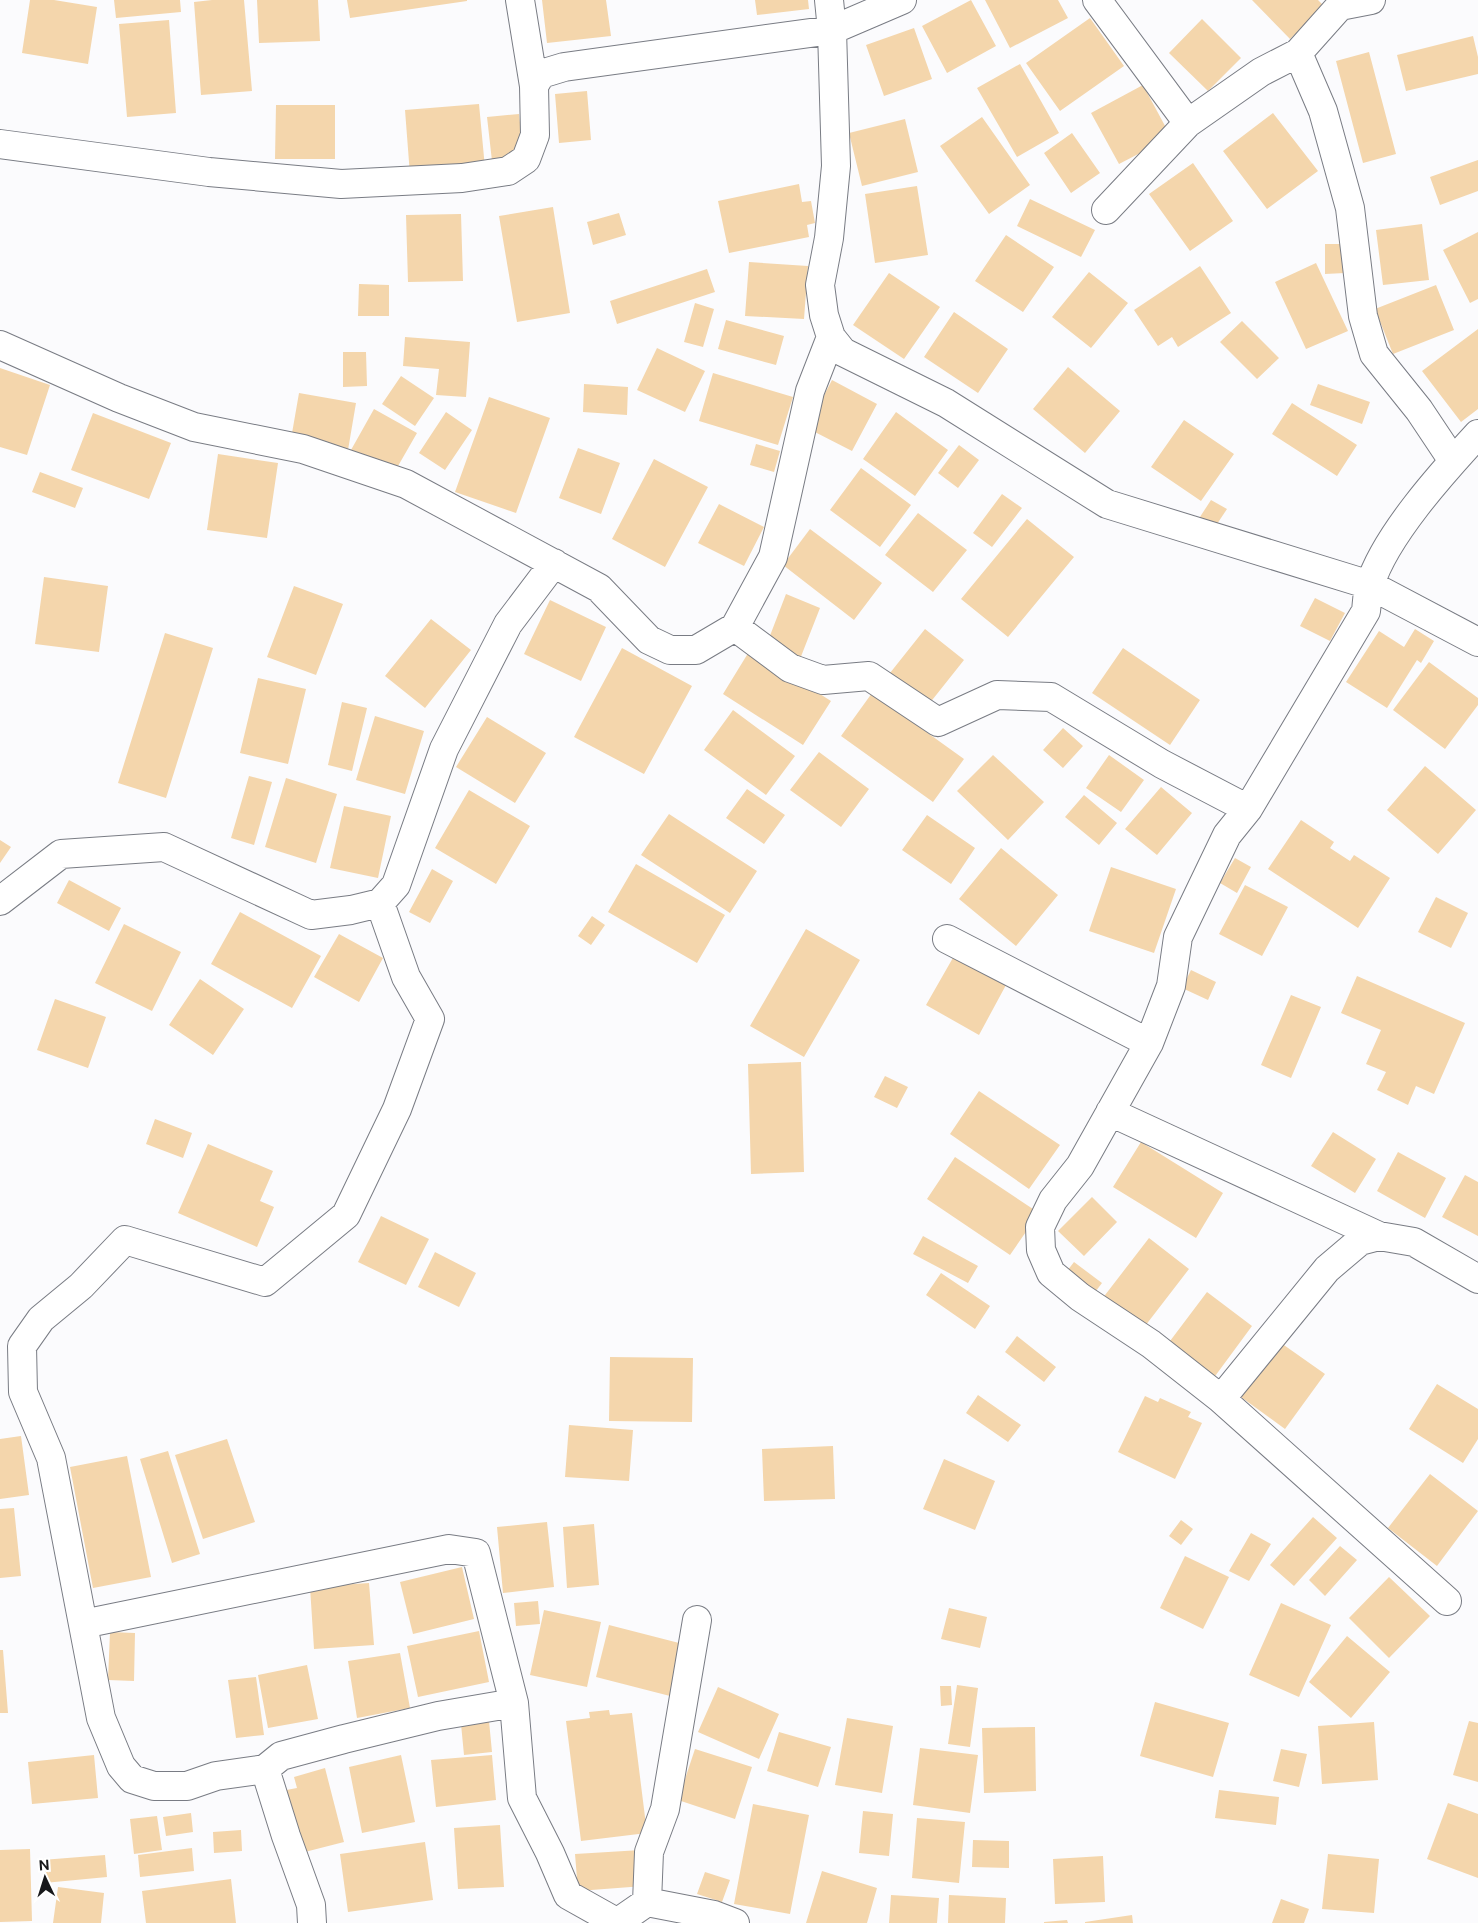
<svg xmlns="http://www.w3.org/2000/svg" width="1478" height="1923" viewBox="0 0 1478 1923" font-family="'Public Sans',sans-serif">
  <style>
    .building { fill: #f4d6ac }
    .lines { fill: none; stroke-linecap: round; stroke-linejoin: round }
    .street-casing { stroke: #797c84; stroke-width: 30 }
    .street { stroke: #fff; stroke-width: 28 }
  </style>
  <rect width="100%" height="100%" fill="#fbfbfd"/>
  <!-- building -->
  <path class="building" d="M30 0H54L97 7 88 64 22 53Z
    M114 0H180L181 12 116 18Z
    M212 0H244L252 91 201 95 194 2Z
    M257 0H318L320 41 259 43Z
    M347 0H467V1L350 18Z
    M542 0H606L611 36 547 43Z
    M755 0H808L809 9 757 15Z
    M971 0 996 46 947 73 922 26Z
    M985 0H1058L1068 18 1010 48Z
    M1252 0H1318L1324 6 1290 39Z
    M1090 18 1124 66 1060 111 1026 63Z
    M1202 19 1241 58 1208 91 1169 53Z
    M169 20 176 113 127 117 119 24Z
    M914 28 932 79 884 96 866 45Z
    M1473 36 1478 57V74L1406 91 1397 55Z
    M1369 52 1396 154 1363 163 1336 61Z
    M1020 64 1059 133 1017 157 977 88Z
    M1143 85 1171 137 1119 164 1091 113Z
    M587 91 591 140 559 143 555 94Z
    M479 104 485 168 410 175 405 110Z
    M276 105H335V159H275Z
    M1273 113 1318 171 1267 209 1223 151Z
    M519 114 524 157 492 161 487 117Z
    M982 117 1030 185 989 214 940 146Z
    M905 119 918 172 862 186 849 133Z
    M1072 133 1100 173 1071 193 1044 153Z
    M1478 160V191L1440 205 1430 177Z
    M1193 163 1233 221 1190 251 1149 194Z
    M799 184 802 202 811 201 815 223 807 225 809 237 729 253 718 201Z
    M917 186 928 255 875 263 865 194Z
    M1030 199 1095 230 1081 257 1017 226Z
    M553 207 570 313 517 322 499 216Z
    M619 213 626 235 593 245 587 222Z
    M461 214 463 281 408 282 406 215Z
    M1422 224 1429 280 1383 285 1376 230Z
    M1478 232V299L1470 303 1443 250Z
    M1006 235 1054 267 1023 312 975 281Z
    M1325 244H1345V273L1325 274Z
    M749 262 808 266 804 319 745 316Z
    M1316 263 1348 331 1306 349 1275 282Z
    M1200 266 1231 313 1178 347 1172 337 1158 346 1134 310Z
    M707 269 715 292 617 324 610 301Z
    M1089 272 1128 303 1091 348 1052 317Z
    M889 273 940 307 904 359 853 325Z
    M359 284 389 285V316H358Z
    M1436 285 1454 330 1393 354 1375 309Z
    M695 303 714 309 703 347 684 342Z
    M954 312 1008 349 978 393 924 357Z
    M726 320 784 336 776 365 718 349Z
    M1242 321 1279 358 1257 379 1220 342Z
    M1478 329V409L1461 422 1422 371Z
    M405 337 470 342 466 397 436 395 439 369 403 366Z
    M657 348 705 371 685 412 637 390Z
    M343 352H366L367 386 343 387Z
    M1068 367 1120 411 1085 453 1033 409Z
    M0 368 50 385 27 455 0 447Z
    M713 373 793 397 778 445 699 421Z
    M401 376 434 398 415 426 382 404Z
    M832 380 877 404 852 451 807 428Z
    M584 384 628 387 627 415 583 412Z
    M1318 384 1370 402 1362 424 1310 405Z
    M299 393 356 403 348 450 291 439Z
    M489 397 550 418 516 513 455 492Z
    M1292 403 1357 445 1337 476 1272 434Z
    M374 409 417 433 394 473 351 450Z
    M446 412 472 430 445 470 419 453Z
    M896 412 948 450 915 496 863 459Z
    M93 413 171 443 149 499 71 470Z
    M1184 420 1234 454 1201 501 1151 467Z
    M756 444 780 451 774 472 750 465Z
    M959 445 979 460 958 488 938 473Z
    M578 448 620 463 601 514 559 498Z
    M218 454 278 463 267 538 207 530Z
    M654 459 708 487 665 567 612 539Z
    M861 468 911 505 880 547 830 510Z
    M40 472 83 488 75 508 32 492Z
    M1002 494 1022 508 992 547 973 533Z
    M1211 500 1227 509 1213 530 1198 520Z
    M719 504 764 527 744 566 698 543Z
    M918 513 967 550 933 592 885 555Z
    M1027 519 1074 557 1008 637 961 599Z
    M810 529 882 583 854 620 783 565Z
    M44 577 108 586 99 652 35 644Z
    M294 586 343 604 316 675 267 657Z
    M786 594 820 608 800 659 766 646Z
    M1315 598 1345 613 1330 641 1300 626Z
    M550 600 606 627 581 681 524 654Z
    M431 619 471 650 425 708 385 676Z
    M925 629 964 660 929 704 890 673Z
    M1415 629 1434 641 1421 663 1417 660 1387 708 1346 682 1379 631 1404 647Z
    M165 633 213 648 166 798 118 783Z
    M622 648 692 686 644 774 574 737Z
    M1123 648 1200 700 1170 745 1092 693Z
    M750 650 831 701 803 745 723 694Z
    M1429 662 1478 698V705L1445 749 1393 710Z
    M258 678 306 689 288 764 240 753Z
    M872 693 964 759 933 802 841 736Z
    M342 702 367 708 352 771 328 765Z
    M733 710 795 756 766 795 704 750Z
    M375 716 424 731 405 794 356 780Z
    M487 717 546 753 515 803 456 767Z
    M1063 728 1083 746 1063 768 1043 750Z
    M819 752 869 789 841 827 790 790Z
    M993 755 1044 802 1008 840 957 791Z
    M1109 755 1144 780 1121 812 1086 788Z
    M1425 766 1476 810 1438 854 1387 810Z
    M249 776 272 782 254 845 231 838Z
    M286 778 337 794 316 863 265 847Z
    M1161 787 1192 813 1157 855 1125 829Z
    M747 789 785 815 764 844 726 818Z
    M469 790 530 826 496 884 435 848Z
    M1084 795 1117 823 1099 845 1065 817Z
    M344 806 391 816 378 878 330 868Z
    M669 814 757 871 730 913 641 855Z
    M927 815 975 848 951 884 902 850Z
    M1301 820 1334 842 1330 848 1350 861 1354 855 1390 878 1358 928 1268 869Z
    M0 840 11 847 0 863Z
    M1001 848 1058 895 1016 946 959 899Z
    M1235 858 1251 867 1237 893 1220 883Z
    M636 864 725 915 697 963 608 912Z
    M1111 867 1176 889 1154 953 1089 931Z
    M432 869 453 881 430 923 409 912Z
    M69 880 121 908 109 931 57 903Z
    M1245 885 1288 907 1262 956 1219 934Z
    M1436 897 1468 913 1451 948 1418 932Z
    M240 912 321 956 292 1008 211 964Z
    M592 916 605 925 591 945 578 936Z
    M124 924 181 952 152 1011 95 983Z
    M806 929 860 960 804 1057 750 1026Z
    M339 934 383 958 359 1002 314 977Z
    M954 956 1006 985 979 1035 926 1005Z
    M1191 970 1216 982 1208 1000 1182 988Z
    M1357 976 1465 1023 1434 1094 1416 1086 1408 1105 1377 1090 1386 1072 1366 1064 1381 1030 1341 1013Z
    M200 979 244 1009 213 1055 169 1025Z
    M1291 995 1321 1007 1291 1078 1261 1065Z
    M55 999 106 1017 88 1068 37 1050Z
    M801 1062 804 1172 751 1174 748 1064Z
    M885 1076 908 1087 897 1108 874 1097Z
    M979 1091 1060 1145 1029 1189 950 1134Z
    M155 1119 192 1133 183 1158 146 1144Z
    M1333 1132 1376 1159 1355 1193 1311 1166Z
    M1141 1142 1223 1193 1196 1238 1113 1187Z
    M208 1144 273 1171 260 1201 274 1207 257 1247 178 1213Z
    M1398 1152 1446 1178 1425 1218 1377 1191Z
    M955 1157 1039 1213 1010 1255 927 1199Z
    M1465 1175 1478 1182V1236L1442 1217Z
    M1092 1197 1117 1222 1084 1256 1058 1231Z
    M381 1216 429 1239 406 1285 358 1262Z
    M923 1236 978 1266 968 1283 913 1254Z
    M1149 1238 1189 1269 1142 1330 1102 1299Z
    M435 1252 476 1273 459 1307 418 1287Z
    M1074 1262 1102 1283 1089 1300 1061 1279Z
    M941 1273 990 1306 975 1329 926 1295Z
    M1207 1292 1252 1326 1210 1383 1164 1349Z
    M1017 1336 1056 1367 1044 1382 1005 1352Z
    M1281 1343 1325 1374 1285 1429 1241 1397Z
    M610 1357 693 1358 692 1422 609 1421Z
    M1437 1384 1478 1409V1439L1463 1463 1409 1429Z
    M978 1395 1021 1425 1008 1442 966 1413Z
    M1145 1396 1158 1402 1160 1398 1191 1412 1188 1417 1202 1423 1175 1479 1118 1452Z
    M569 1425 633 1430 629 1481 565 1477Z
    M21 1436 29 1495 0 1499V1439Z
    M227 1439 255 1522 203 1539 175 1455Z
    M833 1446 835 1499 764 1501 762 1449Z
    M168 1451 200 1554 172 1563 140 1459Z
    M127 1456 151 1577 93 1588 70 1467Z
    M944 1459 995 1481 975 1530 923 1509Z
    M1430 1474 1478 1511 1437 1566 1388 1528Z
    M14 1508 21 1576 0 1578V1509Z
    M1313 1517 1337 1538 1294 1586 1270 1565Z
    M1181 1520 1193 1529 1181 1545 1169 1536Z
    M547 1522 554 1587 503 1593 497 1527Z
    M594 1524 599 1585 567 1588 563 1527Z
    M1251 1533 1271 1544 1249 1581 1229 1571Z
    M1340 1546 1357 1560 1325 1596 1309 1580Z
    M1185 1556 1229 1577 1203 1629 1160 1608Z
    M462 1567 474 1619 413 1634 400 1582Z
    M1389 1577 1430 1616 1389 1658 1349 1618Z
    M369 1583 374 1645 314 1649 310 1587Z
    M538 1601 540 1624 516 1626 514 1603Z
    M1281 1603 1331 1625 1299 1697 1249 1675Z
    M949 1608 987 1617 980 1648 941 1639Z
    M544 1610 601 1622 587 1687 530 1675Z
    M609 1625 683 1644 670 1696 596 1677Z
    M479 1631 489 1682 418 1697 407 1646Z
    M110 1632 135 1633 134 1681 108 1680Z
    M1347 1636 1390 1672 1351 1718 1309 1682Z
    M0 1650H3L8 1713H0Z
    M400 1653 410 1708 357 1718 348 1661Z
    M307 1665 318 1719 268 1728 258 1675Z
    M256 1677 264 1735 236 1738 228 1680Z
    M957 1685 978 1688 970 1747 948 1744Z
    M940 1686H951L952 1705 941 1706Z
    M718 1687 779 1714 759 1759 698 1732Z
    M1155 1702 1229 1723 1213 1777 1140 1756Z
    M609 1710 610 1715 632 1713 647 1833 581 1841 566 1721 590 1718 589 1712Z
    M847 1718 893 1726 882 1793 835 1785Z
    M489 1721 492 1752 464 1755 461 1724Z
    M1469 1721 1478 1723V1782L1453 1775Z
    M1374 1722 1378 1780 1322 1784 1318 1726Z
    M1035 1727 1036 1791 984 1793 982 1728Z
    M779 1732 831 1747 818 1787 767 1771Z
    M920 1748 978 1755 970 1813 913 1805Z
    M695 1749 752 1767 735 1819 678 1800Z
    M1281 1749 1307 1754 1299 1787 1273 1781Z
    M94 1755 98 1798 32 1804 28 1762Z
    M401 1755 415 1822 362 1833 349 1767Z
    M492 1755 496 1800 436 1807 431 1760Z
    M325 1768 344 1842 297 1854 281 1791 297 1788 294 1777Z
    M1219 1790 1279 1797 1276 1825 1215 1818Z
    M1448 1803 1478 1814V1878L1427 1859Z
    M753 1804 809 1815 790 1914 734 1904Z
    M863 1811 893 1814 889 1856 859 1853Z
    M191 1813 193 1832 166 1836 163 1817Z
    M157 1816 162 1850 134 1854 130 1819Z
    M917 1818 965 1822 959 1883 912 1878Z
    M500 1825 504 1887 458 1889 454 1828Z
    M241 1830 242 1851 214 1853 213 1832Z
    M973 1840 1009 1841V1868L972 1867Z
    M425 1842 433 1900 348 1912 340 1854Z
    M192 1848 194 1871 140 1877 138 1855Z
    M30 1849 32 1921 0 1922V1850Z
    M641 1850 644 1886 578 1891 575 1854Z
    M1328 1854 1379 1859 1374 1913 1322 1909Z
    M105 1855 107 1877 44 1883 42 1860Z
    M1103 1856 1105 1902 1055 1904 1053 1859Z
    M822 1871 877 1888 867 1923H806Z
    M705 1872 730 1880 722 1902 697 1894Z
    M231 1879 236 1923H146L142 1891Z
    M58 1887 104 1893 101 1923H53Z
    M891 1895 939 1898 937 1923H889Z
    M949 1895 1006 1898 1005 1923H948Z
    M1281 1899 1309 1909 1304 1923H1272Z
    M1132 1915 1133 1923H1085V1922Z
    M1067 1920 1068 1923H1044V1922Z"/>
  <g class="lines">
    <defs>
      <path id="street" d="M829 0 832 30 836 166 829 238 820 285 824 315 831 337 843 352 946 403 1107 504 1370 585 1478 642
        M1097 0 1188 123
        M1298 53 1323 111 1350 208 1363 316 1374 354 1419 410 1453 461
        M534 86 541 74 564 67 832 30 902 0
        M0 144 209 172 341 184 462 178 508 171 526 159 535 135 534 86 520 0
        M1106 210 1188 123 1261 72 1298 53 1340 6 1371 0
        M0 345 119 398 194 427 303 449 406 484 599 588 649 640 670 650H696L735 627 773 557 810 391 831 337
        M735 627 790 668 823 680 869 676 938 722 997 695 1051 697 1162 764 1248 809
        M0 901 61 854 164 847 311 915 351 910 380 903 396 885 444 749 508 624 554 563
        M380 903 406 977 430 1019 397 1109 346 1215 265 1282 125 1240 81 1286 41 1319 22 1346 23 1392 51 1458 101 1718 121 1766 132 1779 154 1786H187L216 1776 265 1769 281 1756 344 1739 438 1716 514 1703 522 1798 550 1853 568 1895 618 1923
        M947 939 1149 1043
        M1110 1112 1379 1236
        M1221 1399 1327 1269 1360 1241 1379 1236 1414 1242 1478 1279
        M1447 1601 1221 1399 1151 1344 1080 1297 1051 1273 1041 1250 1040 1227 1053 1200 1080 1166 1149 1043 1171 986 1178 937 1227 835 1248 809 1366 611C1367 603 1367 593 1370 585 1385 536 1443 472 1478 434
        M83 1624 449 1549 476 1553 514 1703
        M265 1769 286 1836 311 1905 312 1923
        M647 1902 714 1915 735 1923
        M618 1922 647 1902 649 1852 665 1809 697 1620"/>
    </defs>
    <!-- street casing -->
    <use href="#street" class="street-casing"/>
    <!-- street -->
    <use href="#street" class="street"/>
  </g>
  <!-- north arrow -->
  <g transform="translate(45 1878) rotate(356)" stroke="#ffffff" stroke-width="4" paint-order="stroke">
  <path d="M0-4L9 19L0 12L-9 19Z" fill="#17181b"/>
  <text y="-8" font-size="14" font-weight="bold" text-anchor="middle" fill="#17181b">N</text>
  </g>
</svg>
